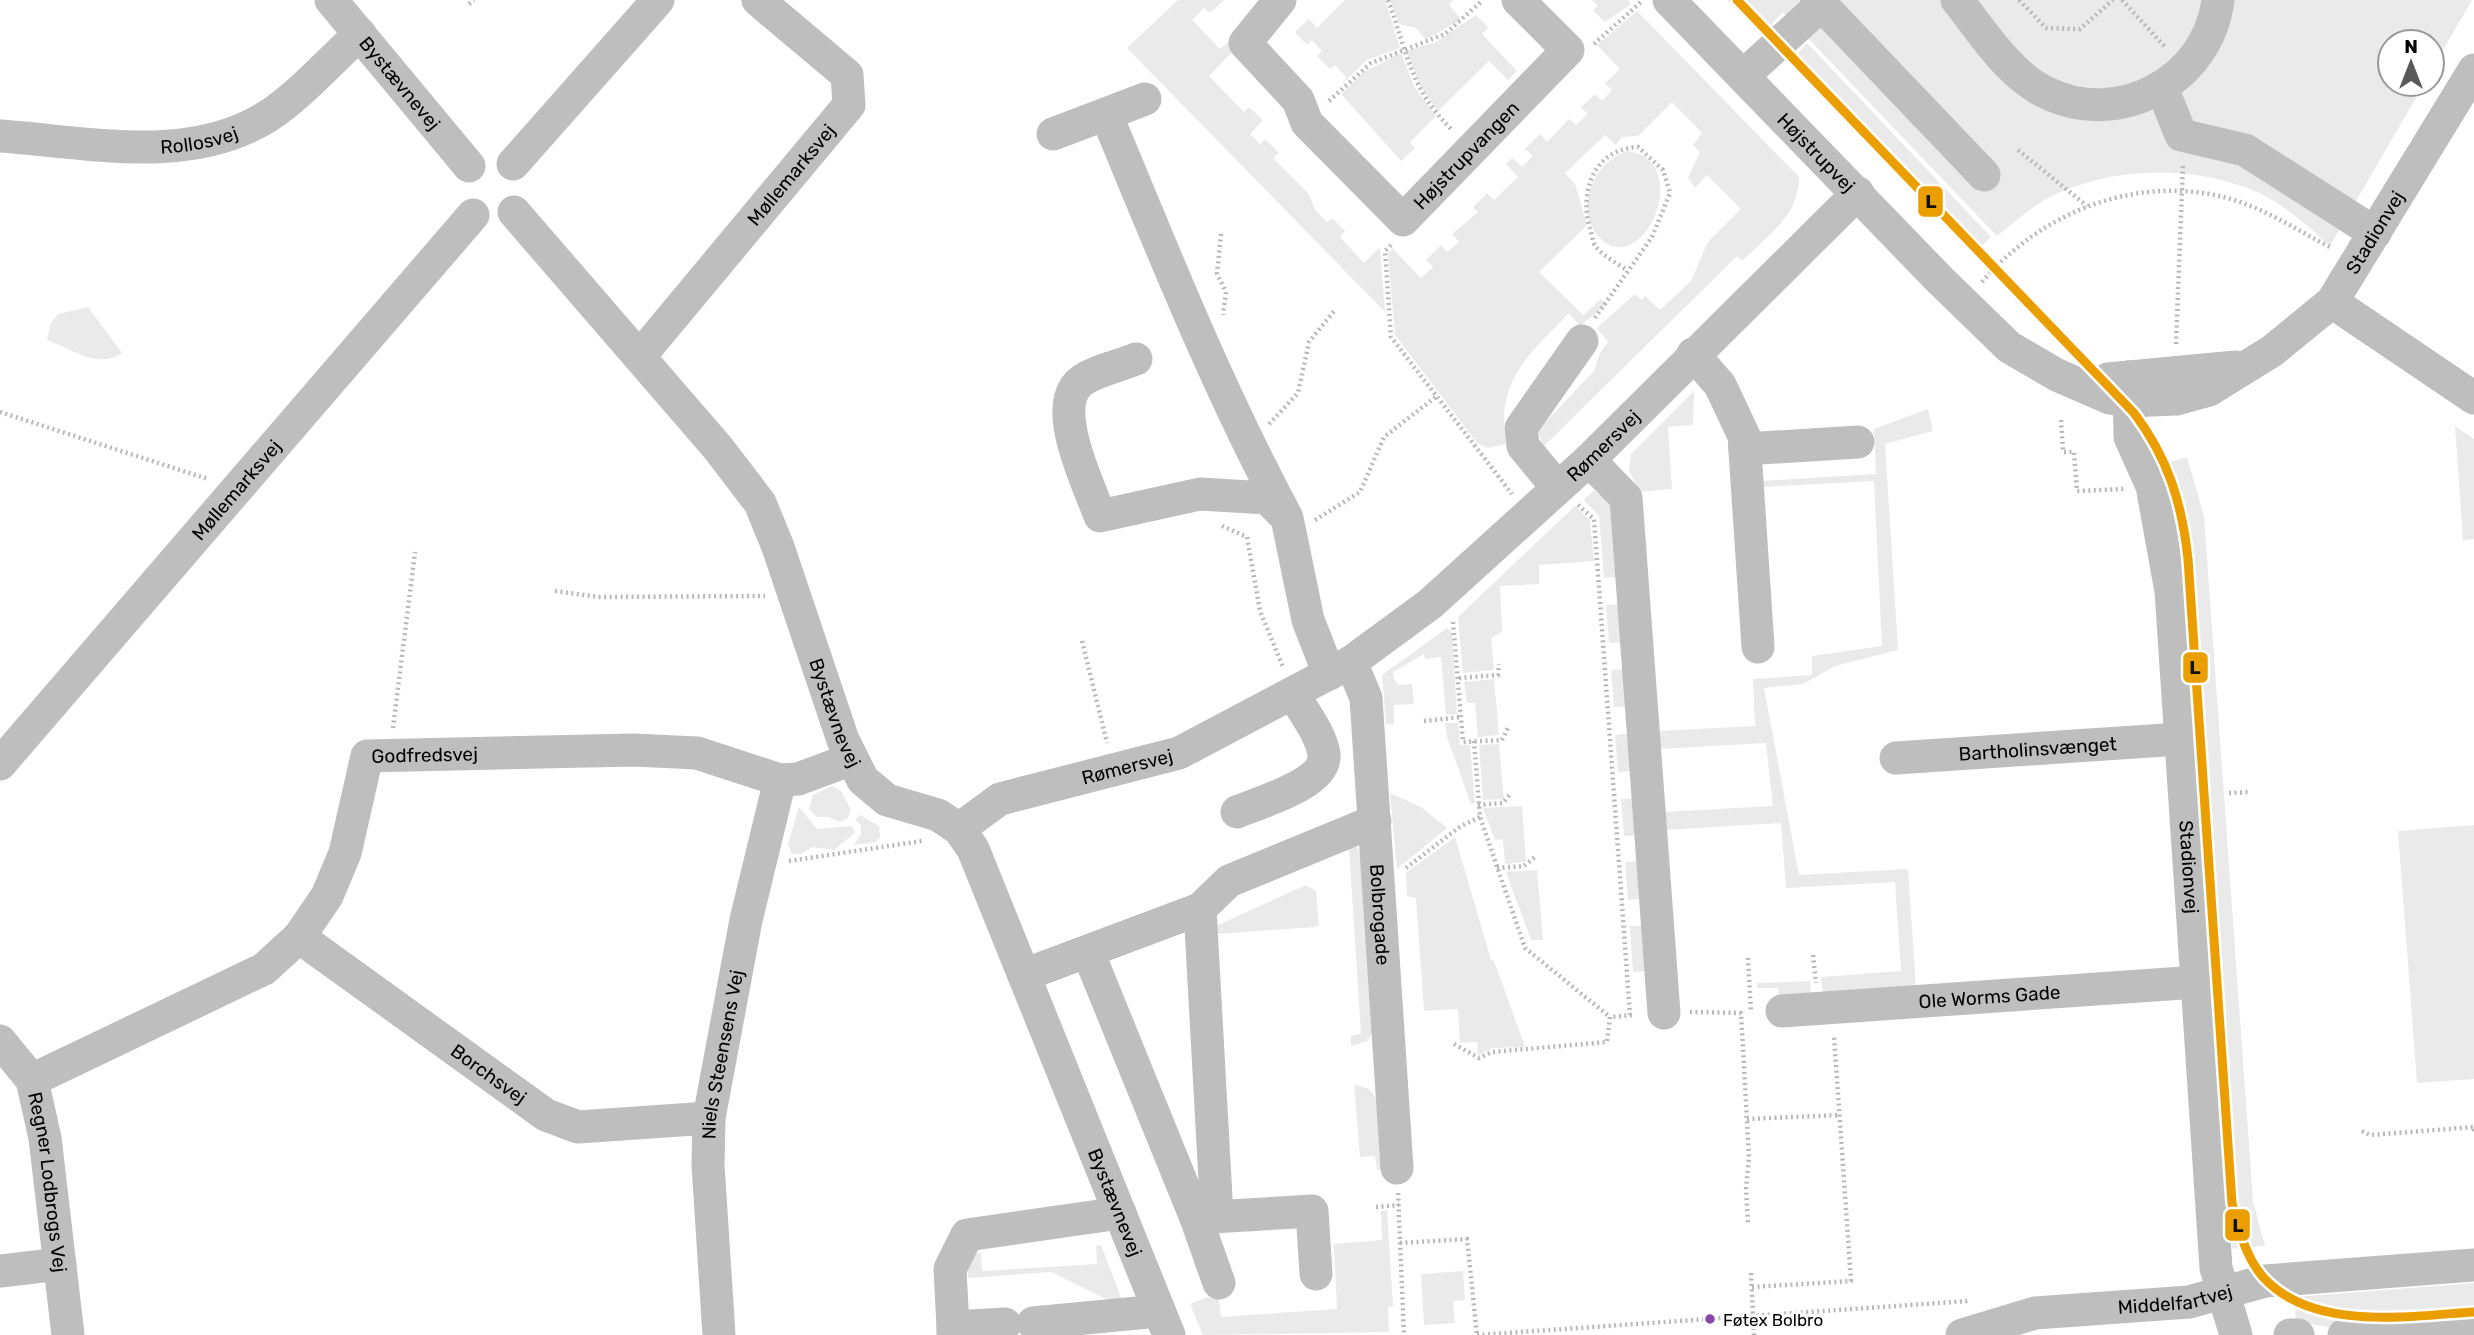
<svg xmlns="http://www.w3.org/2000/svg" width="2474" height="1335" viewBox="0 0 2474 1335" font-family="Rubik,sans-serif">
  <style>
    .green { fill: #eaeaea }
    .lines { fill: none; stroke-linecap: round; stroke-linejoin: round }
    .path { stroke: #b8b8b8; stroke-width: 4.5; stroke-dasharray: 2 3.5; stroke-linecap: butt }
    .minor { stroke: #bebebe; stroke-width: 33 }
    .tram-1-casing { stroke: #fff; stroke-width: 14 }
    .tram-1 { stroke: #eb9e00; stroke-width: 9 }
    .bus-dot { fill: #8e44ad; stroke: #fff; stroke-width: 2.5 }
    .labels { text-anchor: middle; stroke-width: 6; stroke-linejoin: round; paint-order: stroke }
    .bus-label { font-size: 17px; fill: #000; stroke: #fff; text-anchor: start }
    .street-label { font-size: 19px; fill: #000; stroke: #fff }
    .line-badge { stroke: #fff; stroke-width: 2.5 }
    .pale-badge-label { font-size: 19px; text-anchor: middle; font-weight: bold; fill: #111 }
  </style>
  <rect width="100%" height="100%" fill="#fff"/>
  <!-- green -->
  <path class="green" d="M1178 0H1224L1210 13 1204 8 1192 20 1220 49 1232 39 1237 47 1209 76 1244 112 1249 107 1263 120 1250 134 1260 144 1265 139 1279 153 1273 158 1308 193 1316 211 1327 222 1332 218 1345 231 1340 237 1364 263 1380 247 1385 312 1127 48Z
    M1345 0H1385L1400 48 1367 60 1343 83 1346 77 1335 65 1330 69 1317 56 1322 51 1312 40 1307 45 1295 32 1309 19 1317 28Z
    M1390 0H1453L1449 5 1461 19 1426 40 1416 28 1399 24Z
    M1592 0H1628L1631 4 1605 22 1593 10 1598 6Z
    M1727 0H2472L2432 69V42H2390V84H2424L2330 246C2308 226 2285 205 2257 192 2191 164 2108 166 2044 200 2028 210 2012 224 1997 236L1783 12 1761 35Z
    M1637 11 1799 177C1799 216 1769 234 1742 261L1737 256 1544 446 1537 431 1594 371 1600 353 1608 342 1597 328 1635 294 1642 300 1645 296 1660 310 1691 281 1708 242 1741 209 1707 175 1695 188 1688 178 1700 152 1693 145 1702 133 1672 102 1638 136 1622 137 1616 145 1605 135 1565 173 1575 184 1587 225 1539 272 1583 315 1601 299 1606 305 1580 326 1569 313C1530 353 1495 381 1506 444L1488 448 1477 443 1395 335 1388 255 1392 248 1421 278 1433 267 1426 260 1441 245 1447 252 1459 242 1452 234 1478 212 1473 207 1487 193 1494 200 1518 177 1506 164 1512 158 1522 167 1533 156 1525 149 1540 134 1547 142 1569 119 1576 125 1588 114 1581 107 1595 94 1602 101 1612 90 1605 83 1620 69 1597 45Z
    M1476 15 1488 27 1482 34 1517 71 1508 80 1489 61 1438 111 1421 87 1406 51 1436 42Z
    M1807 43 1991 237 1973 254 1789 63Z
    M1401 53 1414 86 1436 116 1410 142 1415 148 1401 161 1341 94 1364 72Z
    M1627 151C1696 161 1643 279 1601 239 1572 211 1593 162 1627 151Z
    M88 307 122 353C99 370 70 348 47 340L51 323 58 314Z
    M1694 391 1693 425 1668 427 1672 489 1640 492 1629 471 1631 454Z
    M1928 409 1933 431 1885 444 1898 650 1835 666 1803 684 1764 688 1799 875 1908 869 1916 988 1823 994 1821 977 1901 971 1895 882 1786 888 1781 823 1664 830 1663 812 1773 806 1766 743 1658 749 1657 731 1755 726 1753 679 1812 675V656L1882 646 1874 481 1760 487V481L1876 474 1874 429Z
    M2455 426 2474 439V539L2463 540Z
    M2187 457 2204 516 2253 1201 2265 1246 2233 1249 2228 1236 2181 560 2171 497 2161 465Z
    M1594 490 1614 507 1619 577 1604 578 1599 516 1584 500Z
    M1575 506 1590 520 1594 561 1539 565V584L1500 586 1502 632 1491 638 1494 670 1463 673 1458 617Z
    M1622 604 1625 642 1609 643 1606 605Z
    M1447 628 1452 632 1457 714 1446 715 1441 657 1425 659 1424 654 1393 672 1394 680 1399 685 1412 684 1414 704 1394 705V724H1386L1382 675Z
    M1627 669 1629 706 1614 707 1611 670Z
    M1494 679 1499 735 1478 737 1475 703H1467L1464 682Z
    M1445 723H1458L1460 745H1470L1475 803 1471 804 1447 737Z
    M1632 733 1634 771 1618 772 1615 735Z
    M1499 744 1504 799 1483 800 1479 745Z
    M832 786 841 791 851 810 848 818 840 822 828 817H817L809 809 813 795Z
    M1390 793 1421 807 1447 828 1397 869Z
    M1636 798 1639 835 1624 836 1621 799Z
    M1522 806 1526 862 1505 864 1503 839 1495 840 1483 808Z
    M799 807 817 829 852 826 855 833 834 850 812 847 801 854H792L788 844Z
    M860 815 879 826 880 837 876 842 854 845 861 834V825L855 820Z
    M2474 825V1079L2417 1083 2398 831Z
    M1455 837 1491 960 1494 961 1525 1047 1492 1048 1478 1055 1477 1042 1460 1043 1458 1009 1424 1011 1416 898 1407 896 1406 873Z
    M1357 847 1363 864 1374 1030 1368 1041 1351 1046V1036L1361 1034 1349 848Z
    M1640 861 1645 898 1628 900 1625 862Z
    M1537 870 1543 940H1531L1506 872Z
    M1306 885 1316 891 1319 925 1315 927 1216 934V926Z
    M1630 926H1647L1653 971 1633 972Z
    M1810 981 1811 997 1779 998 1778 988H1757V983Z
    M1354 1084 1369 1089 1380 1103 1384 1169 1377 1170 1375 1156 1360 1157Z
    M1387 1210 1393 1306 1388 1307 1389 1332 1203 1335 1190 1304 1207 1297 1219 1299 1221 1317 1337 1309 1334 1244 1382 1240 1381 1211Z
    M1101 1245 1122 1300 1112 1302 1051 1272 968 1278 967 1254 981 1253 982 1271 1097 1264 1096 1246Z
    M1463 1271 1465 1300 1453 1301 1455 1323 1424 1325 1421 1274Z
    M2474 1283V1320L2333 1328 2296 1321 2294 1297Z"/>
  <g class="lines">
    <!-- path -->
    <path class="path" d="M1388 0C1408 54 1409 87 1452 130
      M2019 0 2046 28 2080 29 2113 0
      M2122 0 2166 48
      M469 4 474 0
      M1594 44 1642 1
      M1329 101 1371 63 1445 34 1483 0
      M2018 150 2087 206
      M1221 234 1217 274 1226 292 1223 315
      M1391 245 1385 251 1391 337 1512 494
      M1982 282C2042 211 2139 173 2231 199 2268 210 2298 231 2332 248
      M1595 318 1652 237 1670 193 1663 170 1638 147C1593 149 1578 193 1591 232 1592 236 1593 244 1596 247 1603 256 1618 264 1627 270
      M2176 344 2183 164
      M0 412 208 479
      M2061 420 2063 452H2074L2077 491 2124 489
      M1269 424 1298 393 1309 342 1335 310
      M1578 505 1594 519 1630 1015
      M1315 520 1360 492 1384 437 1437 396
      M1222 526 1247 537 1260 611 1283 667
      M555 591 598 597 765 596
      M1453 622 1463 742 1502 740 1508 728
      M1082 641 1107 743
      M1459 678 1498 675 1499 664
      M1424 721 1462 717
      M393 728 415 552
      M1474 741 1480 817 1525 948 1610 1017
      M2229 793 2250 792
      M1478 805 1503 803 1511 793
      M789 861 922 841
      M1406 868 1461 826 1480 817
      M1497 868 1524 866 1535 857
      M1813 955 1816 983
      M1748 958 1751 1013
      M1690 1012 1741 1013 1749 1157 1746 1189 1748 1223
      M1454 1044 1479 1058 1492 1052 1607 1042 1610 1017 1633 1015
      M1747 1119 1840 1115
      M2362 1131 2370 1135 2474 1127V1132
      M1398 1193 1404 1335
      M1376 1207 1399 1205
      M1400 1243 1467 1239 1477 1335
      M1751 1273 1754 1335
      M1752 1287 1851 1281 1834 1036
      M1477 1335 1968 1301"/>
    <!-- minor -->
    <g class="minor">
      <path id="s1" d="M331 0 469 166"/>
      <path id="s2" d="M1280 0 1245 43 1298 100 1307 123 1403 220 1568 50 1518 0"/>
      <path id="s3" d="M1669 0 1939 279 2009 347 2057 375 2110 398 2128 401 2176 399 2209 390 2272 351 2332 302 2474 70"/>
      <path d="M1817 0 1984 175"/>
      <path d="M1957 0C1982 31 2008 74 2045 92 2118 129 2208 81 2218 0"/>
      <path d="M1743 76 1821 5"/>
      <path d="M2162 88 2181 135 2245 150 2375 233"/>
      <path d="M1106 114C1162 249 1216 385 1285 514"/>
      <path d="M1053 134 1145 99"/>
      <path id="s4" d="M0 136C87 142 190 166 268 116 298 97 332 59 360 34"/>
      <path d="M513 164 658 0"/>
      <path id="s5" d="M514 212 718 448 760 503 778 547 843 740 863 780 887 800 938 815 959 829 973 849 1169 1335"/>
      <path d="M2332 302 2474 398"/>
      <path d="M1693 354 1720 385 1744 436 1758 647"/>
      <path id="s6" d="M640 356 849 105 847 75 758 0"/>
      <path d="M1136 359C1119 366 1094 371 1080 382 1050 408 1089 485 1100 516L1200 494 1267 498 1287 518 1308 620 1329 674"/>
      <path id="s7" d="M2129 377 2130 437 2152 486 2171 591 2216 1268 2236 1335"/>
      <path d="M2108 379 2236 367"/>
      <path d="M1745 449 1858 442"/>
      <path d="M1589 460 1626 498 1664 1013"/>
      <path d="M1556 486 1523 446 1521 428 1582 341"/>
      <path id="s8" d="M1351 662 1366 698 1397 1168"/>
      <path id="s9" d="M1896 758 2180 739"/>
      <path id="s10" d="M0 764 473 215"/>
      <path d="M1237 812C1260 802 1327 784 1324 754 1321 734 1303 711 1293 694"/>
      <path id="s11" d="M959 829 1000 799 1179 753 1351 662 1430 604 1589 460 1858 193"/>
      <path d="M1200 909 1217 1216"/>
      <path id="s12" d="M299 937 546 1115 578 1127 709 1118"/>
      <path d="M1088 952 1196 1218 1312 1211 1316 1274"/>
      <path d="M1024 975 1200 909 1229 881 1375 821"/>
      <path id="s13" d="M1782 1011 2197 982"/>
      <path id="s14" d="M0 1041 32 1080 45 1138 68 1335"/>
      <path id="s15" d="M32 1080 264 969 299 937 327 896 345 853 367 756 634 750 697 753 780 780 798 779 852 759"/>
      <path d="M1196 1218 1219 1283"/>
      <path d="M0 1271 60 1264"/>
      <path d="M1033 1323 1159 1311"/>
      <path d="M953 1327 950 1269 967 1235 1120 1213"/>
      <path id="s16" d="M719 1335 708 1165 709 1118 746 920 780 780"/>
      <path d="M953 1335V1327L1005 1324"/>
      <path id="s17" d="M1962 1335 2035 1313 2189 1302 2265 1281 2474 1265"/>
      <path d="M2290 1335H2298"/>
      <path d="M2344 1335 2474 1326"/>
    </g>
    <defs>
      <path id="tram-1" d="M1737 0 2134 413C2168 458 2182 503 2188 559L2232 1203C2239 1229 2245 1256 2263 1277 2313 1332 2409 1316 2474 1312"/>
    </defs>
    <!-- tram-1 casing -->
    <use href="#tram-1" class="tram-1-casing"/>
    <!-- tram-1 -->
    <use href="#tram-1" class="tram-1"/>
  </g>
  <!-- markers -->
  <circle class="bus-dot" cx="1710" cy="1319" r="6"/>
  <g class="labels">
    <!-- bus labels -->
    <g class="bus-label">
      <text x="1723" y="1326">Føtex Bolbro</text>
    </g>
    <!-- street labels -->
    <g class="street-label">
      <text dy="7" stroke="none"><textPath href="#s1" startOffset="108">Bystævnevej</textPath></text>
      <text dy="7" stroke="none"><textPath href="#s4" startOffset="200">Rollosvej</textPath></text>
      <text dy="7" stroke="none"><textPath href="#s3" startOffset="212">Højstrupvej</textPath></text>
      <text dy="7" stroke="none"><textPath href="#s2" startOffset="385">Højstrupvangen</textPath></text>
      <text dy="7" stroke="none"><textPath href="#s6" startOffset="236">Møllemarksvej</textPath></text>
      <text dy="7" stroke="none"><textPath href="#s3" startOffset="933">Stadionvej</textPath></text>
      <text dy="7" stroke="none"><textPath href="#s11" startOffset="763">Rømersvej</textPath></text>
      <text dy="7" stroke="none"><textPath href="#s10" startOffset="362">Møllemarksvej</textPath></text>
      <text dy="7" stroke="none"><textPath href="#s5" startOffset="604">Bystævnevej</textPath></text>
      <text dy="7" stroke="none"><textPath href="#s9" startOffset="142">Bartholinsvænget</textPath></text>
      <text dy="7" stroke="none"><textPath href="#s15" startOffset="558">Godfredsvej</textPath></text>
      <text dy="7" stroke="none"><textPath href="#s11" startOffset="182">Rømersvej</textPath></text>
      <text dy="7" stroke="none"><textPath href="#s7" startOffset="497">Stadionvej</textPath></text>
      <text dy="7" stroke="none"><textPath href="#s8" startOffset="256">Bolbrogade</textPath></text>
      <text dy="7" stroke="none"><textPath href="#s13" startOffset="208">Ole Worms Gade</textPath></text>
      <text dy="7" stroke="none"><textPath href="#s16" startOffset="282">Niels Steensens Vej</textPath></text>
      <text dy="7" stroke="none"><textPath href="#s12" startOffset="234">Borchsvej</textPath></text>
      <text dy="7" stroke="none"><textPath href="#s14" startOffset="154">Regner Lodbrogs Vej</textPath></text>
      <text dy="7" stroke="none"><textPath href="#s5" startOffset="1192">Bystævnevej</textPath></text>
      <text dy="7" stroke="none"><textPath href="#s17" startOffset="217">Middelfartvej</textPath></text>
    </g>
  </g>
  <g class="line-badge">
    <rect x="1917" y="185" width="27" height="33" rx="7" fill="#eb9e00"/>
    <rect x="2182" y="651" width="27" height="33" rx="7" fill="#eb9e00"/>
    <rect x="2224" y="1208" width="27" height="34" rx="7" fill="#eb9e00"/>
  </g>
  <g class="pale-badge-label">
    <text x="1931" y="208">L</text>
    <text x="2195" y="674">L</text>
    <text x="2238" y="1232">L</text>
  </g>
  <!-- north arrow -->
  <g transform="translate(2411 63)"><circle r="33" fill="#ffffff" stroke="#999999" stroke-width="2"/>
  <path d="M0-5L12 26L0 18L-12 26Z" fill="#595959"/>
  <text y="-10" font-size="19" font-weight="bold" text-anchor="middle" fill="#000000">N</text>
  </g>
</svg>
